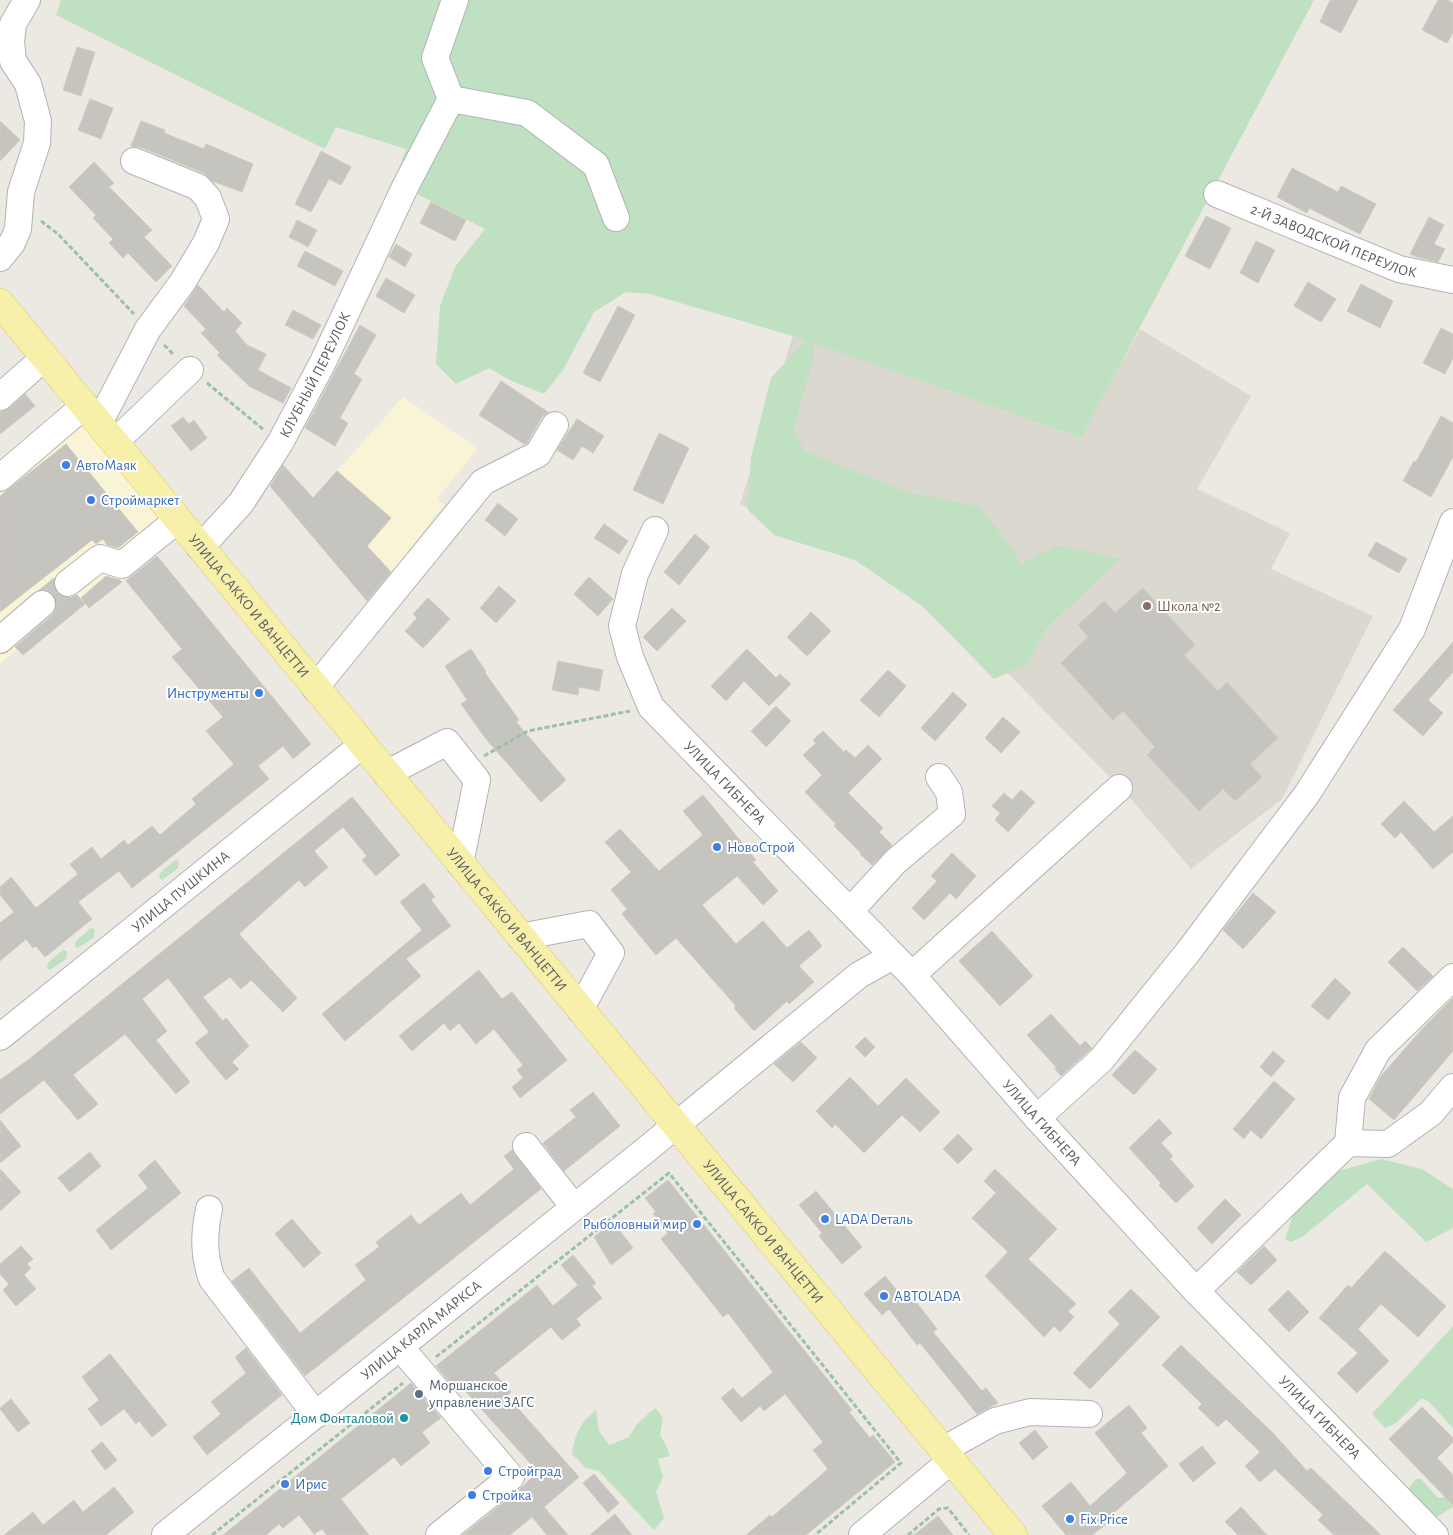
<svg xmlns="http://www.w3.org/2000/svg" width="1453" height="1535" viewBox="0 0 1453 1535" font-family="'Alegreya Sans',sans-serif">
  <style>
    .commercial { fill: #faf4d7 }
    .education { fill: #dbd8cf }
    .green { fill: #bfe1c2 }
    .building { fill: #c6c4be; stroke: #cfcbc0 }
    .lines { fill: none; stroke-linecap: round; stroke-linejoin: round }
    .minor-tunnel { stroke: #c7c6c1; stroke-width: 26; stroke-dasharray: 26 13; stroke-linecap: butt }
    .minor-casing { stroke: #b2b3b7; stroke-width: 28 }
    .major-casing { stroke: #e3c862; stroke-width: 29 }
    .path { stroke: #9ac1a7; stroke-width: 3; stroke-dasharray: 5 2.5; stroke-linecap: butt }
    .minor { stroke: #fff; stroke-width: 26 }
    .major { stroke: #f6f0ab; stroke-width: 28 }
    .shop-dot { fill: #3f7fe0; stroke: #fff; stroke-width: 2 }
    .education-dot { fill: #8d6e63; stroke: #fff; stroke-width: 2 }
    .service-dot { fill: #5c6f8a; stroke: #fff; stroke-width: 2 }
    .culture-dot { fill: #0f9aa8; stroke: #fff; stroke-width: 2 }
    .labels { text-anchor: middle; stroke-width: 4; stroke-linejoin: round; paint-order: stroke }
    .street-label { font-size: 15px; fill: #5a5c60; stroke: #fff }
    .shop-label { font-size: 15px; fill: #366cbe; stroke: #fff; text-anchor: start }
    .education-label { font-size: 15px; fill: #785e54; stroke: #fff; text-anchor: start }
    .service-label { font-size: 15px; fill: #4e5e75; stroke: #fff; text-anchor: start }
    .culture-label { font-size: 15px; fill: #0d838f; stroke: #fff; text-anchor: end }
  </style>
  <rect width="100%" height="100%" fill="#ebe9e1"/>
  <!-- commercial -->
  <path class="commercial" d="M403 397 478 448 437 499 444 505 368 603 268 484 283 465 313 498Z
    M64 403 176 538 88 608 85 605 23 655 17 649 0 664V459Z"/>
  <!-- education -->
  <path class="education" d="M1140 329 1251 396 1197 489 1290 533 1271 569 1373 616 1282 799 1191 869 1131 799 932 596 740 504 793 335 1080 438Z"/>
  <!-- green -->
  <path class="green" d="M61 0H1314L1081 438 811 342 815 350 794 430 805 451 904 491 980 507 1008 543 1021 564 1057 545 1120 559 1046 629 1027 664 994 679 922 606 855 560 774 535 748 510 751 458 771 378 806 340 650 294 626 292 594 312 563 370 544 394 510 380 489 368 456 384 436 364 440 306 455 267 485 229 394 182 406 149 336 127 325 149 56 15Z
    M175 860 179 861 178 868 162 880 159 877 160 873Z
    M91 928 95 929 94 937 78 948 75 946 76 941Z
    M63 950 67 951 66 959 50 970 47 968 48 963Z
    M1381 1159 1422 1169 1453 1189V1228L1426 1242 1367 1184 1302 1237 1291 1242 1285 1239 1293 1215 1331 1173Z
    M1453 1326V1428L1429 1402 1422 1398 1396 1423 1385 1428 1372 1414Z
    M655 1408 663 1418 660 1435 666 1445 670 1456 658 1459 663 1477 656 1492 664 1518 654 1530 599 1471 586 1468 572 1454C575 1434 580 1423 596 1410L599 1431 609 1445 629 1437 637 1424Z
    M1416 1479H1421L1438 1498 1444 1497 1453 1490V1507L1433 1519 1412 1501 1408 1489Z"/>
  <!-- building -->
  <path class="building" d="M1330 0H1358L1341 33 1320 22Z
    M1438 0H1447L1453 3V32L1447 43 1422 30Z
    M77 47 95 52 81 96 63 90Z
    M90 99 113 108 101 139 78 130Z
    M0 121 20 140 0 161Z
    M141 121 165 130 164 133 204 149 206 144 253 164 242 192 212 181 204 173 140 147 131 146Z
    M321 151 351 167 341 185 329 179 311 212 295 204Z
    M94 162 114 183 109 187 152 230 144 237 172 266 156 282 128 253 123 258 109 243 113 239 93 218 96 215 69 187Z
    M1292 168 1338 192 1341 186 1376 204 1360 234 1309 208 1307 213 1277 197Z
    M431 202 466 220 455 241 420 223Z
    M1206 216 1231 228 1210 269 1185 256Z
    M1429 217 1444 225 1434 244 1445 249 1438 262 1417 257 1410 254Z
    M297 220 317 230 308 247 289 237Z
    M1256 241 1275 250 1258 283 1240 273Z
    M396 244 412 254 405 267 389 257Z
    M305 251 343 271 335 286 297 266Z
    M386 278 415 295 404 313 376 296Z
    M1308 282 1336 299 1321 322 1294 306Z
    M1361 284 1393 301 1380 328 1347 311Z
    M198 285 224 312 227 308 242 323 235 331 247 345 266 354 258 370 291 388 283 403 249 386 217 355 220 353 201 333 206 329 184 306Z
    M618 306 635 315 600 382 583 373Z
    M293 310 321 325 313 339 285 325Z
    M360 325 376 335 354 374 362 379 340 418 348 423 335 446 305 428Z
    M1441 328 1453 334V358L1445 374 1423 363Z
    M501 381 548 412 542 417 527 443 524 444 479 415Z
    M25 394 35 406 0 434V412L10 408Z
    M1441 416 1453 423V457L1431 497 1403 481 1414 461 1416 462Z
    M183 417 189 424 194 420 207 438 191 451 171 426Z
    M577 419 604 436 593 453 582 446 573 460 557 450Z
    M659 433 689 448 663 504 633 490Z
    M66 444 138 532 118 548 107 545 103 539 96 544 92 540 0 612V496Z
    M283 465 313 498 337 471 391 518 367 546 391 572 367 601 270 486Z
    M498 503 518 519 505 536 485 520Z
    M604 524 628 541 619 554 594 538Z
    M695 534 710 547 679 585 664 572Z
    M1376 542 1407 559 1399 573 1368 556Z
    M157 556 311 744 293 759 283 746 258 766 269 779 132 888 119 871 78 902 92 919 45 957 36 946 33 948 26 939 0 961V923L14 912 0 895V887L11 877 36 908 78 874 70 864 92 847 101 859 124 840 128 845 152 826 160 835 196 804 192 799 234 764 206 731 223 717 172 657 182 649 126 581Z
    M106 576 120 580 122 582 89 608 81 598Z
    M589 577 613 599 598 616 574 594Z
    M499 586 516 601 496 623 480 608Z
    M1143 588 1195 645 1184 655 1218 691 1227 682 1278 738 1250 764 1262 777 1235 801 1223 789 1199 811 1147 755 1155 747 1123 711 1113 720 1061 663 1088 637 1078 625 1104 601 1115 613Z
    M77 595 85 604 23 655 15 647 52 615 56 609 57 602 63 597 70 598Z
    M428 598 450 619 423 648 405 631 417 618 413 614Z
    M672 608 686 621 657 651 643 637Z
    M811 612 831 631 807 656 787 637Z
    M1453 642V672L1428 700 1443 713 1423 736 1393 710Z
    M471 649 486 672 485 673 519 720 516 722 566 780 541 802 486 739 461 704 467 700 445 666Z
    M747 649 776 678 780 674 791 684 769 706 744 681 726 701 711 686Z
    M558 661 603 670 599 691 579 687 578 695 552 690Z
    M888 670 906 686 879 717 860 700Z
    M953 692 967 705 935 741 921 728Z
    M776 706 791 721 766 747 751 731Z
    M1003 717 1020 732 1001 753 985 738Z
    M823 731 844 752 846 750 855 758 868 745 882 759 848 793 883 828 879 832 892 845 872 865 860 854 861 853 834 826 836 824 805 792 822 775 803 755 816 743 813 740Z
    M1021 790 1035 802 1008 832 995 820 1000 813 992 806 1004 793 1012 800Z
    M703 795 756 860 753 862 778 891 763 905 737 876 702 905 736 944 763 921 787 948 809 930 822 946 799 966 814 982 789 1004 787 1001 754 1031 734 1008 736 1006 676 938 656 955 622 914 627 909 611 890 631 872 605 842 620 829 659 871 703 835 683 811Z
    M352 797 400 855 376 876 362 860 367 856 343 827 314 851 328 867 305 887 299 880 239 934 297 998 283 1012 251 980 241 989 230 977 203 997 223 1021 226 1018 249 1046 232 1062 239 1069 226 1080 195 1043 209 1032 168 978 142 999 167 1031 156 1040 190 1082 176 1094 125 1034 73 1075 98 1104 78 1120 44 1080 0 1114V1080L28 1060 189 930Z
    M1404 801 1434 832 1453 816V852L1433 869 1401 832 1395 838 1381 824Z
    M952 853 976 876 956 899 950 893 924 920 912 908 937 881 931 876Z
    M424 883 435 897 431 900 451 926 406 959 421 976 345 1041 322 1014 422 930 400 902Z
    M1253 893 1276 912 1243 949 1223 930Z
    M992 931 1033 976 1000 1006 959 961Z
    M1403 947 1433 976 1417 991 1388 962Z
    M479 970 502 999 512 992 567 1060 520 1098 512 1087 523 1078 517 1070 523 1065 494 1029 476 1044 459 1023 450 1031 444 1023 412 1051 399 1036Z
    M1335 978 1351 993 1328 1020 1311 1006Z
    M1453 998V1051L1394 1120 1369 1099 1381 1076 1424 1027Z
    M1051 1014 1080 1046 1085 1041 1092 1048 1061 1076 1055 1069 1056 1067 1027 1035Z
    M865 1037 875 1047 865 1057 855 1047Z
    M801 1042 817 1058 793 1082 774 1064Z
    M1135 1050 1157 1069 1134 1095 1112 1075Z
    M1273 1051 1285 1061 1271 1077 1260 1067Z
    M850 1077 878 1106 906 1078 940 1112 920 1132 902 1115 864 1153 835 1124 832 1128 816 1111Z
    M1274 1081 1295 1099 1261 1139 1251 1130 1244 1139 1233 1129Z
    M593 1092 620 1126 564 1171 543 1143 576 1117 570 1110Z
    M1159 1119 1172 1133 1161 1143 1173 1156 1170 1159 1194 1186 1176 1203 1159 1185 1161 1183 1129 1148Z
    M0 1120 21 1146 0 1163Z
    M958 1134 973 1149 958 1164 943 1149Z
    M512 1150 541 1189 305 1376 232 1281 249 1268 300 1333 366 1280 355 1265 379 1247 376 1242 411 1215 419 1225 461 1193 470 1205 514 1169 504 1156Z
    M90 1152 101 1166 70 1192 58 1178Z
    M155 1160 181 1193 111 1250 96 1230 148 1188 138 1175Z
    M0 1169 21 1192 0 1211Z
    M995 1169 1057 1229 1028 1259 1076 1304 1068 1311 1074 1317 1060 1332 1054 1326 1044 1337 985 1276 1008 1252 972 1218 996 1193 984 1181Z
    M668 1180 852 1410 849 1412 870 1438 873 1435 895 1462 806 1535H746L770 1515 772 1517 828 1469 813 1450 823 1442 785 1394 764 1411 760 1406 741 1422 721 1398 733 1388 742 1398 773 1372 728 1313 723 1317 661 1239 668 1233 653 1214 656 1212 645 1198Z
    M816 1191 862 1247 842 1264 819 1236 822 1233 799 1205Z
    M1225 1199 1241 1215 1212 1244 1197 1228Z
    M292 1219 321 1253 304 1268 275 1234Z
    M613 1222 633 1248 611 1265 594 1237Z
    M21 1246 33 1259 27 1264 31 1268 24 1275 36 1289 16 1306 3 1290 9 1284 0 1274V1264Z
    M1264 1246 1277 1260 1251 1285 1237 1272Z
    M1385 1251 1446 1306 1418 1337 1381 1304 1358 1329 1389 1361 1357 1393 1337 1373 1358 1353 1319 1318 1348 1285 1351 1288Z
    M573 1255 596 1283 592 1286 602 1298 576 1319 581 1325 562 1340 551 1327 494 1373 511 1392 507 1396 579 1477 544 1507 568 1535H547L532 1517 510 1535H463L520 1489 538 1472 458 1383 453 1386 436 1366 537 1285 553 1306 578 1285 561 1265Z
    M885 1276 907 1302 913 1298 937 1329 933 1332 982 1391 986 1388 998 1403 977 1414 920 1343 917 1345 889 1309 882 1315 864 1294Z
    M1131 1289 1160 1317 1090 1389 1073 1373 1120 1324 1108 1312Z
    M1288 1290 1309 1312 1289 1332 1268 1310Z
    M1181 1345 1273 1433 1307 1471 1311 1468 1381 1535H1334L1318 1520 1323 1515 1275 1469 1260 1482 1245 1466 1260 1452 1226 1419 1218 1427 1198 1408 1202 1404 1162 1365Z
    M246 1348 282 1395 207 1455 193 1437 221 1414 211 1402 246 1373 235 1357Z
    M110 1354 167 1425 152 1437 139 1421 136 1424 124 1409 101 1426 88 1409 99 1400 82 1377Z
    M411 1383 441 1418 422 1432 430 1443 401 1466 394 1457 341 1499 369 1535H327L322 1529 314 1534 299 1515 283 1528 279 1524 266 1535H223Z
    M11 1399 30 1423 18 1432 0 1409V1408Z
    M1129 1405 1147 1428 1141 1433 1168 1466 1103 1522 1105 1525 1092 1535H1066L1042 1506 1071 1482 1090 1506 1127 1473 1095 1433Z
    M1422 1407 1453 1438V1442L1437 1458 1453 1475V1505L1389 1439Z
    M1035 1430 1048 1447 1033 1460 1019 1443Z
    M102 1442 117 1460 105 1470 91 1451Z
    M1202 1446 1216 1463 1193 1482 1179 1464Z
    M594 1474 619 1503 608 1513 583 1483Z
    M114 1487 134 1512 106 1535H4L33 1512 43 1525 74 1500 83 1512Z
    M1241 1507 1267 1535H1238L1225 1522Z
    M615 1514 632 1535H590Z
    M938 1516 953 1535H914Z"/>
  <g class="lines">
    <!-- minor-tunnel -->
    <path class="minor-tunnel" d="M42 604 68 583"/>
    <defs>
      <g id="minor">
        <path d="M451 99 435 58 455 0"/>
        <path id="s1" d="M1217 194 1399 269 1453 280"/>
        <path d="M0 258 12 243 18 229 21 192 37 143 38 121 28 84 13 61 11 42 13 24 27 0"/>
        <path d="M0 397 45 357"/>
        <path d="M99 423 148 329 182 283 206 243 216 219 208 198 198 187 134 161"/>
        <path d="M115 442 190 370"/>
        <path d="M0 478 85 405"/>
        <path id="s2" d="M655 530 635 574 622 626 630 657 651 707 912 975 1037 1118 1196 1291 1435 1535"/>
        <path id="s3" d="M200 548 241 503 280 443 323 362 405 187 451 99 527 113 596 165 616 218"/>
        <path d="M68 583 100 558 122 565 177 520"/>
        <path d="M0 640 42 604"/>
        <path d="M315 688 483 482 538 454 555 425"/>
        <path d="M386 774 447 742 477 780 460 864"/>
        <path d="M850 911 896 861 952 814 949 792 939 777"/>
        <path d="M520 937 589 924 611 953 580 1010"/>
        <path d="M912 975 1119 788"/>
        <path id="s4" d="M0 1037 362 745"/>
        <path d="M1037 1118 1101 1060 1188 952 1307 794 1412 629 1453 522"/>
        <path d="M1348 1143 1352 1098 1378 1050 1453 977"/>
        <path d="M526 1146 574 1207"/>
        <path d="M209 1209C204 1234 203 1255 212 1279L316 1415"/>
        <path d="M1196 1291 1348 1143 1388 1144 1431 1113 1453 1087"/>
        <path d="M400 1347 511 1477 439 1535"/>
        <path d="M943 1450 995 1421 1030 1412 1089 1414"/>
        <path id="s5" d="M165 1535 647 1149 859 975 893 956"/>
        <path d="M862 1535 952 1460"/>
      </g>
      <g id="major">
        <path id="s6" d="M0 303 1013 1535"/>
      </g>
    </defs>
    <!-- minor casing -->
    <use href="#minor" class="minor-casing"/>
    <!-- major casing -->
    <use href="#major" class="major-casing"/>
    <!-- path -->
    <path class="path" d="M41 221 58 234 134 314
      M164 345 174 355
      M207 383 264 430
      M484 756 528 731 630 711
      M436 1357 669 1173 901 1463 815 1535
      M212 1535 403 1383
      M908 1535 939 1509 948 1508 969 1535"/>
    <!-- minor -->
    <use href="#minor" class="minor"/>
    <!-- major -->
    <use href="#major" class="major"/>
  </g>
  <!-- markers -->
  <g class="shop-dot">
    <circle cx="66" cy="465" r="5"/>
    <circle cx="91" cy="500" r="5"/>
    <circle cx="259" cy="693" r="5"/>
    <circle cx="717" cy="847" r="5"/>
    <circle cx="825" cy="1219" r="5"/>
    <circle cx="697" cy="1224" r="5"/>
    <circle cx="884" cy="1296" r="5"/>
    <circle cx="488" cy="1471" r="5"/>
    <circle cx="285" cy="1484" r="5"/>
    <circle cx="472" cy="1495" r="5"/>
    <circle cx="1070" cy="1519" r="5"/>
  </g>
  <circle class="education-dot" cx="1147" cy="606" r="5"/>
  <circle class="service-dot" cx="419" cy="1394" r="5"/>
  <circle class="culture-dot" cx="404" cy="1418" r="5"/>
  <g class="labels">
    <!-- street labels -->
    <g class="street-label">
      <text dy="5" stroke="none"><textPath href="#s1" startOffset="126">2-Й ЗАВОДСКОЙ ПЕРЕУЛОК</textPath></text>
      <text dy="5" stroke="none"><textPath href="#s3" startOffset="209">КЛУБНЫЙ ПЕРЕУЛОК</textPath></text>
      <text dy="5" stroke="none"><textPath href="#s6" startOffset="392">УЛИЦА САККО И ВАНЦЕТТИ</textPath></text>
      <text dy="5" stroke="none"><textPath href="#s2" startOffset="294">УЛИЦА ГИБНЕРА</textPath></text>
      <text dy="5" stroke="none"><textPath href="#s4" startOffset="232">УЛИЦА ПУШКИНА</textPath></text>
      <text dy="5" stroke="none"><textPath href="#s6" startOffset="798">УЛИЦА САККО И ВАНЦЕТТИ</textPath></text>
      <text dy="5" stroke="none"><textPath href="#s2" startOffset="759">УЛИЦА ГИБНЕРА</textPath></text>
      <text dy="5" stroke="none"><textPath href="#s6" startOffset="1202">УЛИЦА САККО И ВАНЦЕТТИ</textPath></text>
      <text dy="5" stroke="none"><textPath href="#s5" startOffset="328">УЛИЦА КАРЛА МАРКСА</textPath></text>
      <text dy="5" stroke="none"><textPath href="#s2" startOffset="1164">УЛИЦА ГИБНЕРА</textPath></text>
    </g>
    <!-- shop labels -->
    <g class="shop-label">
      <text x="76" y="470">АвтоМаяк</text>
      <text x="101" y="505">Строймаркет</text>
      <text x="249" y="698" text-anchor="end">Инструменты</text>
      <text x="727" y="852">НовоСтрой</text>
      <text x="835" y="1224">LADA Dеталь</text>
      <text x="687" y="1229" text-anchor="end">Рыболовный мир</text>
      <text x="894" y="1301">АВТОLADA</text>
      <text x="498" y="1476">Стройград</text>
      <text x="295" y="1489">Ирис</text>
      <text x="482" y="1500">Стройка</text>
      <text x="1080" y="1524">Fix Price</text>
    </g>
    <!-- education labels -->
    <g class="education-label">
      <text x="1157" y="611">Школа №2</text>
    </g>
    <!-- service labels -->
    <g class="service-label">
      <text x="429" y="1390">Моршанское<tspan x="429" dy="17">управление ЗАГС</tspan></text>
    </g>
    <!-- culture labels -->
    <g class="culture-label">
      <text x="394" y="1423">Дом Фонталовой</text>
    </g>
  </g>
</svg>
